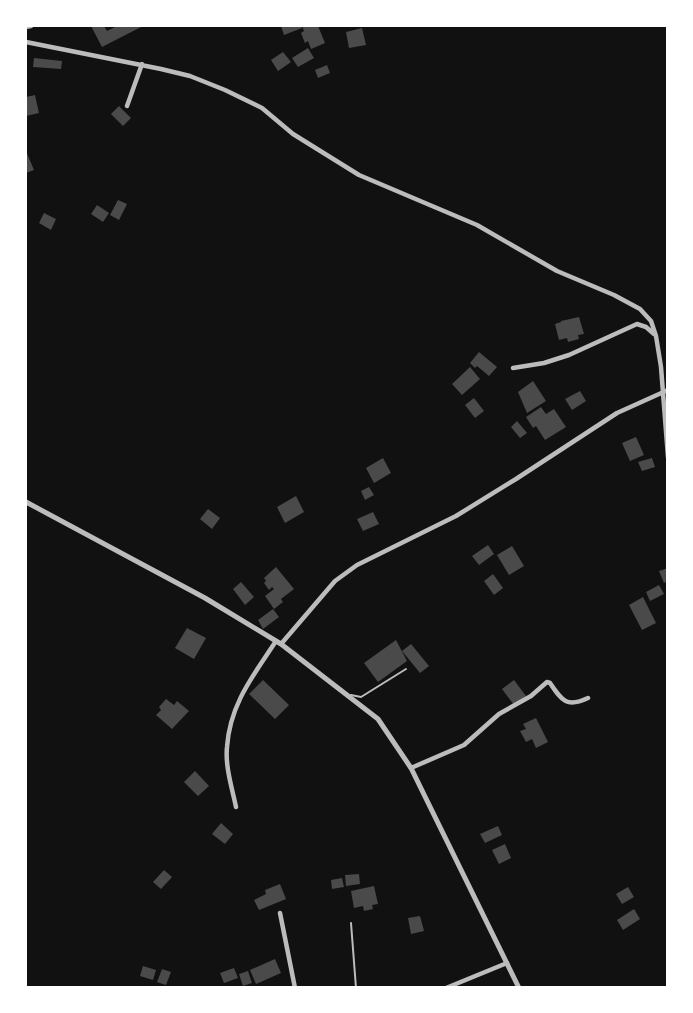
<svg xmlns="http://www.w3.org/2000/svg" width="693" height="1013" viewBox="0 0 693 1013" font-family="Poppins,sans-serif">
  <style>
    .building { fill: #4a4a4a }
    .lines { fill: none; stroke-linecap: round; stroke-linejoin: round }
    .service { stroke: #bcbcbc; stroke-width: 2 }
    .minor { stroke: #bcbcbc; stroke-width: 4.5 }
    .tertiary { stroke: #bcbcbc; stroke-width: 5 }
  </style>
  <rect width="100%" height="100%" fill="#111"/>
  <!-- building -->
  <path class="building" d="M91 26H104L107 31 117 26H143L102 47Z
    M281 26H301L302 28 284 35Z
    M302 26H318L325 43 311 49 308 41 305 43 301 33 304 31Z
    M362 28 366 45 349 48 346 32Z
    M308 48 314 58 298 67 292 58Z
    M283 52 291 62 278 71 271 60Z
    M34 58 62 61 61 69 33 67Z
    M327 65 330 73 318 78 315 70Z
    M35 95 39 113 26 116V97Z
    M119 106 131 118 123 126 111 114Z
    M26 151 34 170 26 173Z
    M118 200 127 204 119 220 110 215Z
    M97 205 109 213 103 222 91 214Z
    M44 213 56 219 51 230 39 223Z
    M579 317 584 334 578 335 579 339 568 342 567 338 559 340 555 324 561 322V321Z
    M479 352 497 367 489 376 477 366 475 368 470 363Z
    M470 367 480 379 462 395 452 384Z
    M533 381 546 401 527 413 518 392Z
    M580 391 586 401 572 410 565 399Z
    M474 398 484 411 475 418 465 405Z
    M541 407 546 414 554 409 566 427 545 440 536 426 533 428 526 417Z
    M517 421 527 433 520 438 511 427Z
    M636 437 644 455 630 461 622 443Z
    M383 458 391 473 374 483 366 468Z
    M652 458 655 467 642 471 638 462Z
    M369 487 374 495 365 500 361 491Z
    M296 496 304 512 285 523 277 507Z
    M208 509 220 518 212 529 200 519Z
    M373 512 379 524 363 531 357 519Z
    M488 545 494 554 479 565 472 556Z
    M512 546 524 566 509 575 497 555Z
    M276 567 294 589 281 599 283 602 274 609 265 596 274 589 272 587 269 590 264 583 266 581 264 578Z
    M668 568V581L664 583 659 571Z
    M493 574 503 588 494 595 484 581Z
    M241 582 254 597 245 605 233 589Z
    M659 585 664 594 650 601 646 592Z
    M643 597 656 623 642 630 629 605Z
    M273 609 279 617 263 629 258 620Z
    M187 628 206 638 194 659 175 648Z
    M396 640 407 661 378 682 364 663Z
    M411 644 429 666 420 673 402 651Z
    M263 680 289 705 275 719 249 694Z
    M514 680 526 696 514 705 502 689Z
    M166 699 174 705 177 701 189 711 172 729 156 715 161 710 159 707Z
    M536 718 548 742 536 748 532 739 526 742 520 731 526 729 523 724Z
    M195 771 209 786 198 796 184 782Z
    M221 823 233 834 225 844 212 834Z
    M498 826 502 835 485 843 480 834Z
    M505 844 511 858 499 864 492 850Z
    M164 870 172 877 161 889 153 882Z
    M359 874 360 884 346 886 345 875Z
    M342 878 344 887 332 889 331 880Z
    M280 884 286 899 259 910 254 900 266 894 265 890Z
    M374 886 378 904 372 905 373 909 364 911 363 906 354 908 351 891Z
    M628 887 634 897 622 904 616 894Z
    M634 909 640 919 623 930 617 920Z
    M420 916 424 931 411 934 408 918Z
    M275 959 281 973 256 984 250 970Z
    M143 966 156 970 153 980 140 976Z
    M234 968 238 978 224 983 220 973Z
    M162 969 171 972 166 985 157 982Z
    M248 971 252 983 243 986 239 974Z"/>
  <g class="lines">
    <!-- service -->
    <path class="service" d="M351 695 361 697 406 669
      M351 923 356 988"/>
    <!-- minor -->
    <path class="minor" d="M26 27 31 26
      M26 42 161 69 190 76 225 90 262 108 293 134 359 175 477 225 557 271 614 295 640 309 651 321 656 336 661 367 668 457
      M127 106 142 64
      M513 368 544 363 569 355 637 324 646 327 654 334
      M281 644 335 581 357 565 456 516 516 479 617 413 668 390
      M411 768 464 745 499 714 531 696 547 682 550 683C562 701 567 708 588 698
      M236 807C232 788 225 766 227 747 230 704 253 676 276 641
      M280 913 295 988
      M446 988 507 963"/>
    <!-- tertiary -->
    <path class="tertiary" d="M26 502 205 598 281 644 378 719 411 768 519 988"/>
  </g>
  <!-- border -->
  <rect width="693" height="1013" fill="none" stroke="#ffffff" stroke-width="54"/>
</svg>
